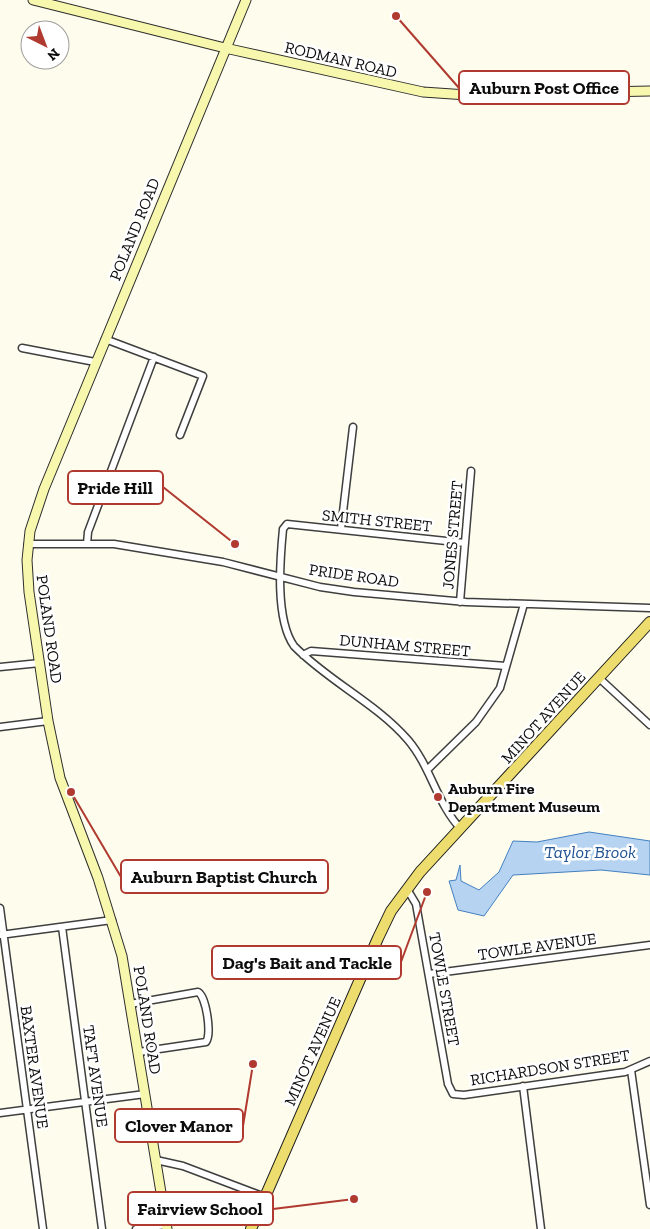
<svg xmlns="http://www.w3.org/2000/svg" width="650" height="1229" viewBox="0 0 650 1229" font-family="'Zilla Slab',serif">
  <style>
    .water { fill: #b6d3f1; stroke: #4380c1 }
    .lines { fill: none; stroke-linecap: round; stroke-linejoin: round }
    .street-casing { stroke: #3f3f3f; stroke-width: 9 }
    .secondary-casing { stroke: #2e2e2e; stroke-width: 11 }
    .primary-casing { stroke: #1d1d1d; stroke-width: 12 }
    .street { stroke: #fff; stroke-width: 6 }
    .secondary { stroke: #f7f8ad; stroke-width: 9 }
    .primary { stroke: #eddd6e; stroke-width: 10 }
    .poi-dot { fill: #b03a30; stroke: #fff; stroke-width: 2 }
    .labels { text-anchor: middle; stroke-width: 5; stroke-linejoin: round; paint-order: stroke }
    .street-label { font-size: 16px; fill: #0c0c0c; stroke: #fff }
    .poi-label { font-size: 16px; font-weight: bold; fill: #0c0c0c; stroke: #fff; text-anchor: start }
    .water-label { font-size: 18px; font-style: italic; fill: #215393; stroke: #fff }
    .leader { fill: none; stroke: #b03a30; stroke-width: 2 }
    .callout-dot { fill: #b03a30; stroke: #fff; stroke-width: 2 }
    .callout { fill: #fff; stroke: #b03a30; stroke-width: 2 }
    .callout-label { font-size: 18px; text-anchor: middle; font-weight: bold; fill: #0c0c0c }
  </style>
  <rect width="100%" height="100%" fill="#fdfced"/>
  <!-- water -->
  <path class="water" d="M589 832 650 841V875L601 870 513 875 484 916 458 910 449 881 456 880 460 865 461 881 479 890 499 872 513 841 537 842Z"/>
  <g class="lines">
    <defs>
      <path id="street" d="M105 339 203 376 180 435
        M22 348 95 362
        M341 529 353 427
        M28 544H114L223 562 320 587 354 592 466 602 650 608
        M87 544 88 532 154 357
        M460 602 471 471
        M303 655 311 651 506 666
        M0 667 40 663
        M599 678 650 725
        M0 727 48 721
        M427 770 476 722 500 688 524 604
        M461 829C437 804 431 767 408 740 376 703 328 681 294 646 275 619 280 560 283 529L287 524 465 543
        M407 889 416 904 448 1084 453 1094 464 1095 625 1072 650 1061
        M0 908 43 1229
        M62 927 102 1229
        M0 935 112 920
        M429 974 650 945
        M130 1004 198 992C206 996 212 1034 206 1042L139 1052
        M631 1070 650 1205
        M523 1086 541 1229
        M0 1113 145 1094
        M156 1160 183 1166 265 1197
        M136 1229 166 1225"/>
      <path id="secondary" d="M33 0 225 48 423 92 467 95 650 91
        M167 1229 122 956 98 878 60 778 48 721 29 592 27 560 30 531 44 489 246 0"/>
      <path id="primary" d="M251 1229 378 938 391 911 420 872 650 622"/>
    </defs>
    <!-- street casing -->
    <use href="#street" class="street-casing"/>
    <!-- secondary casing -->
    <use href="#secondary" class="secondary-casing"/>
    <!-- primary casing -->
    <use href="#primary" class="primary-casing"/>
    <!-- street -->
    <use href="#street" class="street"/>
    <!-- secondary -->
    <use href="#secondary" class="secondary"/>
    <!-- primary -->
    <use href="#primary" class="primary"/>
  </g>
  <!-- markers -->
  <circle class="poi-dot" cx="438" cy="797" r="5"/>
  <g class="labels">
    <!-- street labels -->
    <g class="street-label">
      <text transform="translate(341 59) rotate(13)" y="6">RODMAN ROAD</text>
      <text transform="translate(134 229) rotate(-68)" y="6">POLAND ROAD</text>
      <text transform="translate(377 520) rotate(6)" y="6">SMITH STREET</text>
      <text transform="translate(452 535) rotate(-85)" y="6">JONES STREET</text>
      <text transform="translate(354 575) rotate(8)" y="6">PRIDE ROAD</text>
      <text transform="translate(50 629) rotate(82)" y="6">POLAND ROAD</text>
      <text transform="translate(405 645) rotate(5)" y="6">DUNHAM STREET</text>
      <text transform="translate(543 717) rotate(-48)" y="6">MINOT AVENUE</text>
      <text transform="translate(537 946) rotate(-8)" y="6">TOWLE AVENUE</text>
      <text transform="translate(445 989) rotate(80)" y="6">TOWLE STREET</text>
      <text transform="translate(148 1020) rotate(81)" y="6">POLAND ROAD</text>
      <text transform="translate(312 1051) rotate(-66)" y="6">MINOT AVENUE</text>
      <text transform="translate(35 1067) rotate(82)" y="6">BAXTER AVENUE</text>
      <text transform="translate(550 1067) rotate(-9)" y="6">RICHARDSON STREET</text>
      <text transform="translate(96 1076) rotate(82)" y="6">TAFT AVENUE</text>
    </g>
    <!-- poi labels -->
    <g class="poi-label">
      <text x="448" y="794">Auburn Fire<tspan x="448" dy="18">Department Museum</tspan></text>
    </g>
    <!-- water labels -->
    <g class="water-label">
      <text x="590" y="858">Taylor Brook</text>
    </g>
  </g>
  <!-- callouts -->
  <path class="leader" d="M396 16L459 88M235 544L163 487M71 792L121 877M427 892L401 962M253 1064L243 1126M354 1199L273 1209"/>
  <g class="callout-dot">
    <circle cx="396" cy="16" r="5"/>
    <circle cx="235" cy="544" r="5"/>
    <circle cx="71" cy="792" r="5"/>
    <circle cx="427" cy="892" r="5"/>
    <circle cx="253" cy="1064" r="5"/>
    <circle cx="354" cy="1199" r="5"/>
  </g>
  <g class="callout">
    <rect x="459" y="71" width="170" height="33" rx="5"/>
    <rect x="68" y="471" width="95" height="33" rx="5"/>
    <rect x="121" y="860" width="207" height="33" rx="5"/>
    <rect x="212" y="946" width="189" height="33" rx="5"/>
    <rect x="115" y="1109" width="128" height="33" rx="5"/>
    <rect x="128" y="1192" width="145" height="33" rx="5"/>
  </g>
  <g class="callout-label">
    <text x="544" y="94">Auburn Post Office</text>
    <text x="115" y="494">Pride Hill</text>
    <text x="224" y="883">Auburn Baptist Church</text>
    <text x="307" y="969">Dag's Bait and Tackle</text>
    <text x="179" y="1132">Clover Manor</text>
    <text x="200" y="1215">Fairview School</text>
  </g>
  <!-- north arrow -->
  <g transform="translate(45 45) rotate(138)"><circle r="24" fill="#ffffff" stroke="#9e9e9e"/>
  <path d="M0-4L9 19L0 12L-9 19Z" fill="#b03a30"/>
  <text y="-8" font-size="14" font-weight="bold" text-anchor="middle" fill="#0c0c0c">N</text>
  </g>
</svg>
